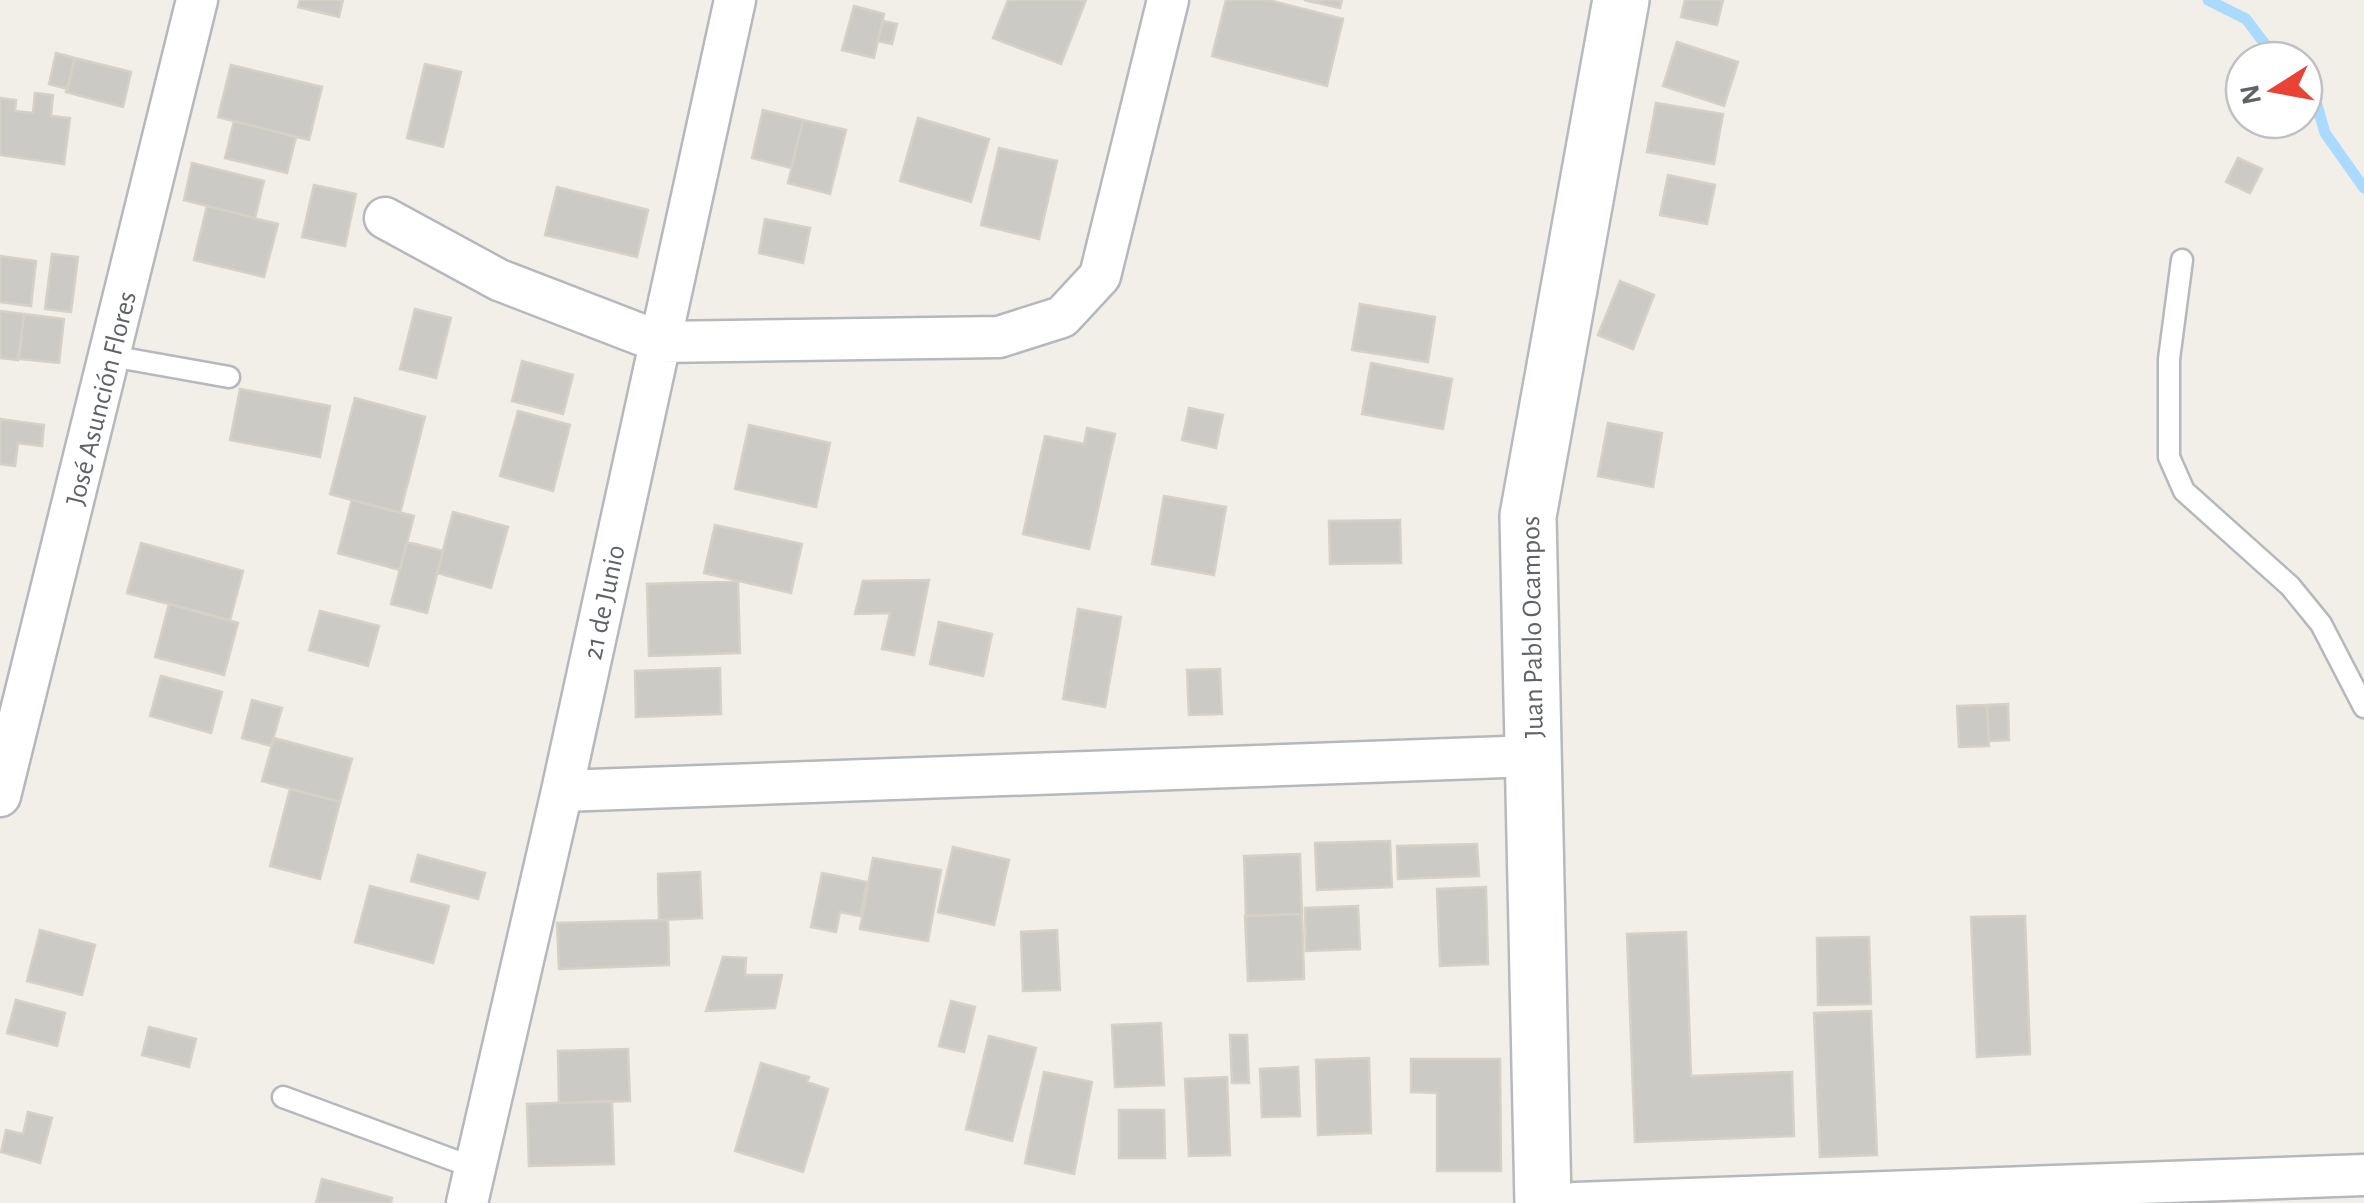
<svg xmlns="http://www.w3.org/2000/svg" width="2364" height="1203" viewBox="0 0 2364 1203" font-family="'Alegreya Sans',sans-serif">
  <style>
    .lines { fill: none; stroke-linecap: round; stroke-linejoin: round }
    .stream { stroke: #aadaff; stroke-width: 11 }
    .building { fill: #cccac5; stroke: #d6d1c6; stroke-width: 2.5 }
    .lane-casing { stroke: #b5b8bc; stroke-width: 25 }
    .street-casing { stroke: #b5b8bc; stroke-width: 45 }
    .secondary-casing { stroke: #b6babf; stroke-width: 60 }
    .lane { stroke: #fff; stroke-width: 20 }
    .street { stroke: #fff; stroke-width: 40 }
    .secondary { stroke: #fff; stroke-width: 55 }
    .labels { text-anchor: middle; stroke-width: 8; stroke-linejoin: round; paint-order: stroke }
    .street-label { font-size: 28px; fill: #5f6368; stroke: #fff }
  </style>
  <rect width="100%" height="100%" fill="#f1efe8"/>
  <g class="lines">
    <!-- stream -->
    <path class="stream" d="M2208 0 2246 19 2277 60
      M2304 72 2308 73 2325 133 2364 188"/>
  </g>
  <!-- building -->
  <path class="building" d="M300 0H343L339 17 298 7Z
    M1008 0H1086L1061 64 993 38Z
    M1226 0H1268L1343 19 1327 86 1212 56Z
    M1304 0H1342L1340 8Z
    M1685 0H1723L1717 25 1681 17Z
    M854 6 884 14 874 58 842 50Z
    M883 21 897 24 892 44 878 41Z
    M1677 42 1738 62 1724 106 1663 86Z
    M56 53 75 58 68 89 49 84Z
    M75 58 131 72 123 107 66 92Z
    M425 64 461 72 443 147 407 138Z
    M231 65 322 87 309 140 218 117Z
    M35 93 53 95 51 116 70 118 64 164 0 155V98L16 100 15 111 33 113Z
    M1656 103 1723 114 1714 164 1647 152Z
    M763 110 803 120 791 168 752 158Z
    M918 118 989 139 971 202 900 181Z
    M803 120 846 130 830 194 788 183Z
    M234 121 296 137 287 173 225 158Z
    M999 148 1057 161 1039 239 981 225Z
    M2238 158 2262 169 2250 193 2226 182Z
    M192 163 264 181 255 218 184 200Z
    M1668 175 1715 185 1707 224 1660 215Z
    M314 185 356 194 345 246 302 237Z
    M557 187 648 210 637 257 545 235Z
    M207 206 278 224 264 277 194 260Z
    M765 219 810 228 803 263 759 253Z
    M52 254 78 257 71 312 45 309Z
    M0 256 36 261 31 306 0 302Z
    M1620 281 1654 295 1633 349 1598 335Z
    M1360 304 1435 317 1428 362 1352 350Z
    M415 309 451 318 436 378 400 369Z
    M0 311 24 314 18 360 0 358Z
    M24 314 64 319 59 363 19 359Z
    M522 361 573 375 563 414 512 401Z
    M1371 363 1452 379 1443 429 1362 414Z
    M240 389 330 406 320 457 230 440Z
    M355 398 425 417 400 513 330 494Z
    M1189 408 1223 415 1216 448 1182 440Z
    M518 411 570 425 553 491 500 476Z
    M0 419 44 425 42 446 18 443 15 466 0 464Z
    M1608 423 1662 433 1653 487 1598 476Z
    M749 425 830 443 816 507 735 489Z
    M1087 428 1115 434 1089 549 1023 534 1045 436 1084 444Z
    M1164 496 1226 507 1214 575 1152 564Z
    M352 500 414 516 400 570 338 553Z
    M453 512 508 527 491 588 437 573Z
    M1400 520 1401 563 1330 564 1329 521Z
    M715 525 802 544 791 593 704 573Z
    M407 542 443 551 427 613 391 604Z
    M141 543 243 571 230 620 127 593Z
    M929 580 914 655 882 649 890 613 855 614 863 581Z
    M738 581 740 653 649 656 647 584Z
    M169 604 238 623 224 675 155 657Z
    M1078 609 1121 617 1105 707 1063 699Z
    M320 611 379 626 368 666 309 650Z
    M939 622 992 634 983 676 930 664Z
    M720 668 721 714 636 717 635 671Z
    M1220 669 1222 714 1189 715 1187 670Z
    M161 676 222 692 211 733 150 716Z
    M252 700 282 708 271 746 242 738Z
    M2008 704 2009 740 1989 741 1987 705Z
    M1987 705 1989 746 1959 747 1957 706Z
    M274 738 352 759 340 802 262 781Z
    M290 789 340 802 320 879 270 866Z
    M1390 841 1392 887 1317 890 1315 843Z
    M1477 844 1479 876 1398 879 1397 846Z
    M953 847 1009 860 994 925 938 912Z
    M1300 854 1302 914 1246 916 1244 856Z
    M418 855 485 873 478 899 411 881Z
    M873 858 941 870 928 941 860 929Z
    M700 872 702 918 659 920 658 874Z
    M822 873 867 882 860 916 840 912 836 932 811 927Z
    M370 886 449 906 433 963 355 942Z
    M1486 887 1488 964 1440 966 1437 889Z
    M1358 906 1360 949 1306 951 1305 908Z
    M1302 914 1304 979 1248 981 1245 916Z
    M2025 916 2030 1054 1977 1057 1971 917Z
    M668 920 669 965 559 969 557 923Z
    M40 930 95 945 82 995 27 981Z
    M1057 930 1060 990 1023 991 1021 932Z
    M1686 932 1691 1076 1792 1072 1794 1136 1635 1142 1627 934Z
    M1869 937 1871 1004 1818 1005 1817 938Z
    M723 957 746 958 745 975H782L775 1008 706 1011Z
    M16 1000 65 1013 57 1046 7 1033Z
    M951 1001 975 1007 964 1052 939 1046Z
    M1871 1011 1877 1155 1820 1157 1814 1013Z
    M1161 1023 1164 1085 1115 1087 1112 1025Z
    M149 1027 196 1039 189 1067 142 1055Z
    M1230 1035H1247L1249 1083H1232Z
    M989 1036 1036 1048 1012 1141 966 1129Z
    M628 1049 630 1101 559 1103 558 1051Z
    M1369 1058 1371 1133 1318 1135 1316 1060Z
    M1411 1059H1500L1501 1171H1437V1093L1411 1092Z
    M761 1063 809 1077 807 1082 828 1089 803 1172 735 1151Z
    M1298 1067 1300 1116 1262 1117 1260 1069Z
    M1044 1072 1092 1082 1074 1174 1025 1163Z
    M1227 1077 1230 1155 1189 1156 1185 1079Z
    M612 1101 614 1164 529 1166 527 1104Z
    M1119 1110H1164L1165 1158H1119Z
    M28 1112 52 1118 40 1163 1 1152 6 1130 23 1134Z
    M322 1179 392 1198 391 1203H316Z"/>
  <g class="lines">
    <defs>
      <path id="lane" d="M2182 260 2169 359V457L2184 491 2290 586 2321 624 2364 707
        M111 356 229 377
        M283 1097 475 1168"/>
      <path id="street" d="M385 218 499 280 660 342 999 337 1062 317 1100 276 1168 0
        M562 791 1533 756
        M0 796 197 0
        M467 1203 562 791 735 0
        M1575 1203 2364 1175"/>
      <path id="secondary" d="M1543 1203 1528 516 1621 0"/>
    </defs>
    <!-- lane casing -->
    <use href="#lane" class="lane-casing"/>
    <!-- street casing -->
    <use href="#street" class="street-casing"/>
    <!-- secondary casing -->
    <use href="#secondary" class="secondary-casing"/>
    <!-- lane -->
    <use href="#lane" class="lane"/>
    <!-- street -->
    <use href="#street" class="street"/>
    <!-- secondary -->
    <use href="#secondary" class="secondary"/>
  </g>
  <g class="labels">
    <!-- street labels -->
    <g class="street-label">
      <text transform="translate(100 398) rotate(-76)" y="10">José Asunción Flores</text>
      <text transform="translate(603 602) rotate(-78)" y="10">21 de Junio</text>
      <text transform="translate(1531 627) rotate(-91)" y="10">Juan Pablo Ocampos</text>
    </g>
  </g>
  <!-- north arrow -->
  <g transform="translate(2274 90) rotate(259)"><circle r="48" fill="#ffffff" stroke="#bfc1c3" stroke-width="2.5"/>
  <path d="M0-8L18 38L0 25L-18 38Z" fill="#ea4335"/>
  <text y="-15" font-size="28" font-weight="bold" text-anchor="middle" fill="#5f6368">N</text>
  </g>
</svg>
